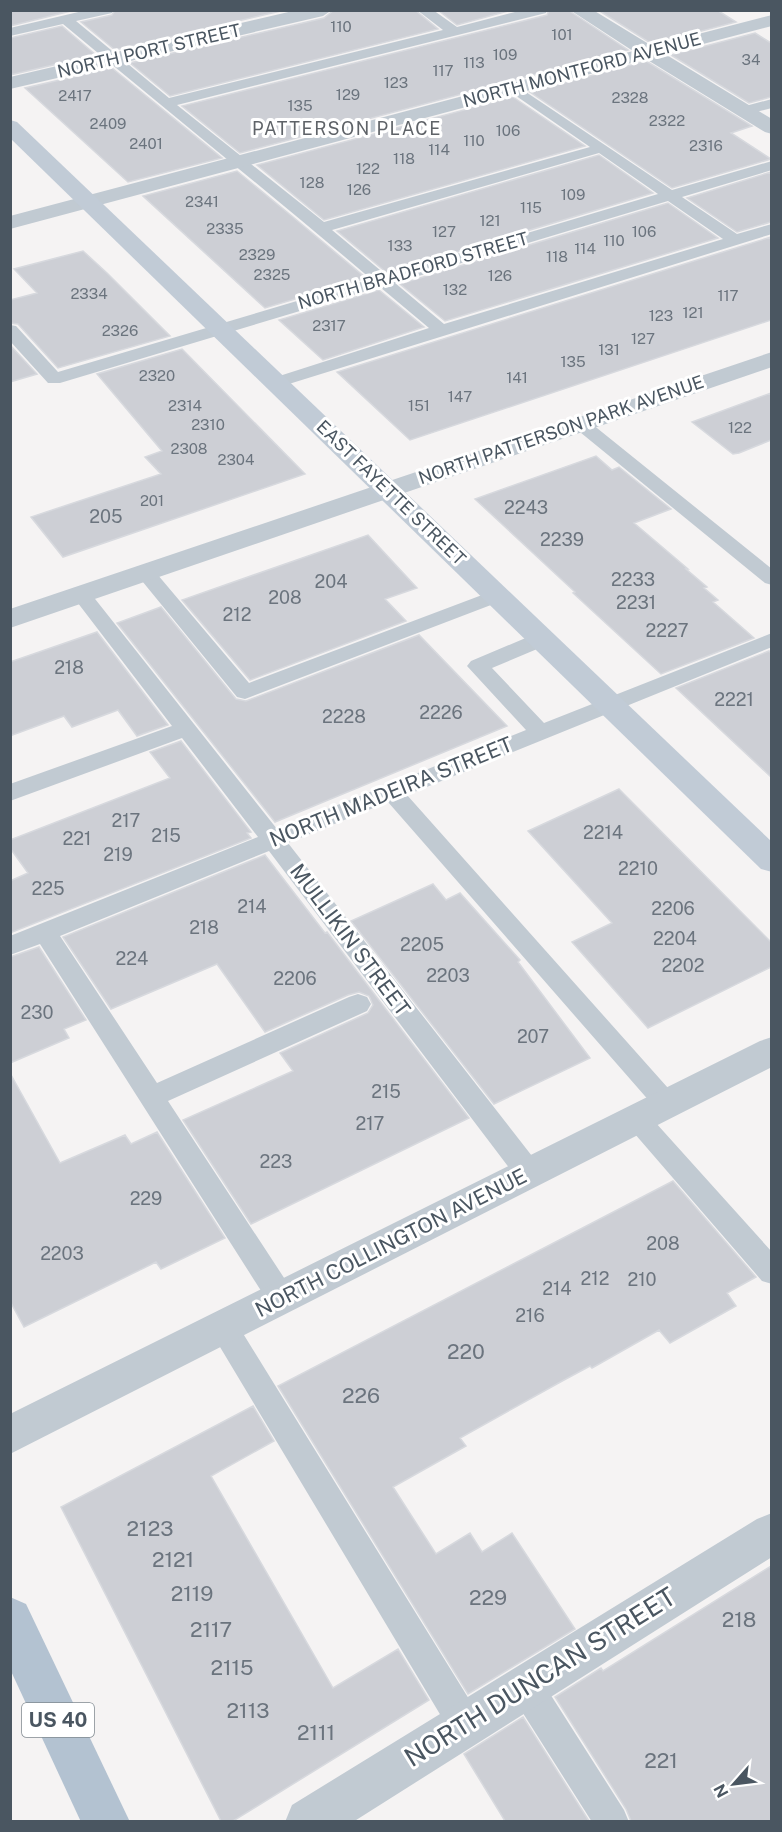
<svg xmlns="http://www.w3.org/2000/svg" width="782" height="1832" viewBox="0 0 782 1832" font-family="'Public Sans',sans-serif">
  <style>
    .building { fill: #cdcfd5; stroke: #d7d9de; stroke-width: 1.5 }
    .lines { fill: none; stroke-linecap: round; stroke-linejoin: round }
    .service { fill: #c1cad2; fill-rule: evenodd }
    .minor { fill: #c1cad2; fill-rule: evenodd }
    .tertiary { fill: #c1cad2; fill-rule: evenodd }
    .secondary { fill: #c1cbd6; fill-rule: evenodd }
    .primary { fill: #b3c2d1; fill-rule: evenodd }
    .labels { text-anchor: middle; stroke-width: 6; stroke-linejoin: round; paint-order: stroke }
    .far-number-label { font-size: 15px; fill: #6b747e }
    .far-street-label { font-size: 18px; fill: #4a5661; stroke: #fff }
    .far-neighbourhood-label { font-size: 18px; letter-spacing: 1.5px; fill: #5f6368; stroke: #fff }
    .number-label { font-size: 18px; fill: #6b747e }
    .shield { fill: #fff; stroke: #808990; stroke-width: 1.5 }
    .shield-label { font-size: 20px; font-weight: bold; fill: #4a5661 }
    .street-label { font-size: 21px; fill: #4a5661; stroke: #fff }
    .near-number-label { font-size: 21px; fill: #6b747e }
    .near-street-label { font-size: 26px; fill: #4a5661; stroke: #fff }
  </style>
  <rect width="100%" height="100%" fill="#f5f3f3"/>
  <!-- building -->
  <path class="building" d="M10 10H75L10 26Z
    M115 10H285L115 50 81 22 112 15Z
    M334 10H415L438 29 170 96 130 63 324 18Z
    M438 10H512L457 25Z
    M549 10H568L628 50 240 153 182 106 547 15Z
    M598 10H717L736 22 652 44Z
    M62 26 96 55 10 75V38Z
    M755 33 771 43V97L749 103 671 55Z
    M646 61 752 126 731 133 771 159 672 188 530 92Z
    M112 68 139 90 222 158 128 182 25 88Z
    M513 97 585 146 324 220 257 165Z
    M599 155 653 193 387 273 337 231Z
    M237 171 293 217 366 278 265 308 143 196Z
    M771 172V222L737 232 687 198Z
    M668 203 718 238 445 321 400 284Z
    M771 237V320L410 440 337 372Z
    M83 251 107 273 170 336 58 368 18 324 10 323V300L37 293 14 269Z
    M379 290 424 327 323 360 279 320Z
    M10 345 37 374 10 382Z
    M182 349 305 474 63 557 31 517 161 474 145 457 162 451 97 374Z
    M771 393V440L739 453 733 454 692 422Z
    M596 456 612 470 619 467 671 509 634 523 688 569H686L707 587 704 588 718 600 713 602 754 638 661 674 573 593 575 592 475 499Z
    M368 535 417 588 385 599 406 621 250 680 182 600Z
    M161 607 236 699 246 701 419 635 507 726 275 822 117 623Z
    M97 632 168 725 137 736 118 710 72 727 64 716 10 736V662Z
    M769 651 771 653V777L676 688Z
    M181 741 251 832 247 833 251 838 10 933V881L28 873 10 848V840L170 778 150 752Z
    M619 789 771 942V967L648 1028 572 942 612 923 528 831Z
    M265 855 325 933 327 932 469 1118 251 1224 183 1120 293 1071 280 1053 368 1013 373 1005 369 996 359 992 348 995 265 1032 217 964 111 1009 63 937Z
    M433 884 446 900 460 893 520 960 518 962 590 1058 494 1104 351 921Z
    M39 947 86 1020 64 1029 69 1038 10 1063V957Z
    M10 1073 60 1163 125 1135 131 1144 157 1132 225 1238 161 1269 156 1262 24 1327 10 1301Z
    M673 1181 756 1277 727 1293 736 1306 670 1343 659 1330 592 1368 590 1366 564 1380 460 1438 466 1446 393 1487 436 1554 470 1533 482 1552 512 1533 575 1629 468 1694 278 1386Z
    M253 1406 274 1441 211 1476 333 1688 398 1649 429 1700 233 1821H221L61 1507Z
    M771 1566V1821H631L626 1809 555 1697 601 1668 603 1671Z
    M523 1717 589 1821H505L464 1754Z"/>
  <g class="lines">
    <!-- service -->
    <path class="service" d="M87 10H113L112 13 76 21 169 98 443 30 417 10H433L457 27 523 10H547L546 13 177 105 324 222 590 147 509 91 507 88 509 85 514 84 672 190 772 161V170L682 197 737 234 772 224V234L276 388 270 387 267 383 270 379 429 328 380 287 60 383H48L10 341V325L16 326 58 372 371 279C270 193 166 110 63 24L10 36V28ZM599 153 658 194 386 275 332 230ZM668 201 723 239 444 324 395 283Z
      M772 99V108L743 115 736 111 738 108Z
      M581 419 587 420 772 569V585L765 583 575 428 572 424 575 420Z
      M145 566 152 568 249 683 490 592 497 590 504 592 507 596 504 600 245 699 237 697 138 576 135 572 138 568Z
      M81 588 88 590 277 829 526 730 467 666 471 661 535 634 542 632 549 634 552 639 549 644 492 668 544 723 772 633V647L407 795 676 1097 680 1104 676 1111 667 1114 658 1111 388 802 288 843 539 1165 543 1173 539 1181 529 1184 519 1181 269 851 60 936 157 1083 349 997 358 994 367 997 371 1004 367 1011 168 1101 292 1290 296 1299 292 1308 282 1311 272 1308 40 944 10 955V936L258 837 182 738 10 801V784L172 726 71 594 74 590Z
      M637 1108 646 1112 772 1252V1284L762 1281 628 1126 624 1119 628 1112Z
      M224 1315 234 1319 477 1712 482 1724 477 1736 465 1741 453 1736 214 1337 210 1328 214 1319Z
      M526 1670 538 1675 624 1810 629 1822H592L514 1699 509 1687 514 1675Z"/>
    <!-- minor -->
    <path class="minor" d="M297 10H332L323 16 10 89V77Z
      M570 10H593L652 46 772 15V26L665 54 772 119V134L765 132 646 59 10 229V216L633 51Z
      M772 1037V1067L10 1454V1414L760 1041Z
      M772 1513V1557L353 1822H285L292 1805 757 1519Z"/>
    <!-- tertiary -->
    <path class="tertiary" d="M772 352V367L10 628V609Z"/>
    <!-- secondary -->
    <path class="secondary" d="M10 120 17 122 772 842V872L761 869 10 138Z"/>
    <!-- primary -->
    <path class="primary" d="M10 1597 26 1604 130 1822H81L10 1669Z"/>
  </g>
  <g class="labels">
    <!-- far-number labels -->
    <g class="far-number-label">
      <text x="341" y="32">110</text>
      <text x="562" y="40">101</text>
      <text x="505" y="60">109</text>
      <text x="751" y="65">34</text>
      <text x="474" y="68">113</text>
      <text x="443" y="76">117</text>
      <text x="396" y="88">123</text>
      <text x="348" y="100">129</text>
      <text x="75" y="101">2417</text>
      <text x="630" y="103">2328</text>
      <text x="300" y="111">135</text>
      <text x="667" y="126">2322</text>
      <text x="108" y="129">2409</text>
      <text x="508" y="136">106</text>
      <text x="474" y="146">110</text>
      <text x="146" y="149">2401</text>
      <text x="706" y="151">2316</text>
      <text x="439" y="155">114</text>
      <text x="404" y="164">118</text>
      <text x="368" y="174">122</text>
      <text x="312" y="188">128</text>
      <text x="359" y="195">126</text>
      <text x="573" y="200">109</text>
      <text x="202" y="207">2341</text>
      <text x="531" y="213">115</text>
      <text x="490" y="226">121</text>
      <text x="225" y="234">2335</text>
      <text x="444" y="237">127</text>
      <text x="644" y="237">106</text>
      <text x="614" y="246">110</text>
      <text x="400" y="251">133</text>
      <text x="585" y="254">114</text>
      <text x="257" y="260">2329</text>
      <text x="557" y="262">118</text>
      <text x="272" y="280">2325</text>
      <text x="500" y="281">126</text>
      <text x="455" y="295">132</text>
      <text x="89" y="299">2334</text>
      <text x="728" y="301">117</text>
      <text x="693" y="318">121</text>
      <text x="661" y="321">123</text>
      <text x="329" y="331">2317</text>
      <text x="120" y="336">2326</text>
      <text x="643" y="344">127</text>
      <text x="609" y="355">131</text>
      <text x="573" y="367">135</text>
      <text x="157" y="381">2320</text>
      <text x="517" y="383">141</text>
      <text x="460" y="402">147</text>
      <text x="185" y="411">2314</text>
      <text x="419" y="411">151</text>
      <text x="208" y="430">2310</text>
      <text x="740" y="433">122</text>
      <text x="189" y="454">2308</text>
      <text x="236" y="465">2304</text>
      <text x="152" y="506">201</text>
    </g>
    <!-- far-street labels -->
    <g class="far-street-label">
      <text transform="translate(149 51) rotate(-13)" y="6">NORTH PORT STREET</text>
      <text transform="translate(582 70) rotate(-15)" y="6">NORTH MONTFORD AVENUE</text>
      <text transform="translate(413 271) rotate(-16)" y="6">NORTH BRADFORD STREET</text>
      <text transform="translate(561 430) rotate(-19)" y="6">NORTH PATTERSON PARK AVENUE</text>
      <text transform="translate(391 493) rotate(44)" y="6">EAST FAYETTE STREET</text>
    </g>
    <!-- far-neighbourhood labels -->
    <g class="far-neighbourhood-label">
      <text x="347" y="135">PATTERSON PLACE</text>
    </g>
    <!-- number labels -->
    <g class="number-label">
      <text x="526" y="514">2243</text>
      <text x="106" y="523">205</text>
      <text x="562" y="546">2239</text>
      <text x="633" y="586">2233</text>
      <text x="331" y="588">204</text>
      <text x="285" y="604">208</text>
      <text x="636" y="609">2231</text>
      <text x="237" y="621">212</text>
      <text x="667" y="637">2227</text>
      <text x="69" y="674">218</text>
      <text x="734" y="706">2221</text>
      <text x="441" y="719">2226</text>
      <text x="344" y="723">2228</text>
      <text x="126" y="827">217</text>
      <text x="603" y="839">2214</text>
      <text x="166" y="842">215</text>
      <text x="77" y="845">221</text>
      <text x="118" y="861">219</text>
      <text x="638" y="875">2210</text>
      <text x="48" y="895">225</text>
      <text x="252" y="913">214</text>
      <text x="673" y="915">2206</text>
      <text x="204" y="934">218</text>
      <text x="675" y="945">2204</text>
      <text x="422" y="951">2205</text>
      <text x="132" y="965">224</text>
      <text x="683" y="972">2202</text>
      <text x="448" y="982">2203</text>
      <text x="295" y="985">2206</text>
      <text x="37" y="1019">230</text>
      <text x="533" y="1043">207</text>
      <text x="386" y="1098">215</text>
      <text x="370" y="1130">217</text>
      <text x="276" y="1168">223</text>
      <text x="146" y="1205">229</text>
      <text x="663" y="1250">208</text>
      <text x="62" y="1260">2203</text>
      <text x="595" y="1285">212</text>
      <text x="642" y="1286">210</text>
      <text x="557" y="1295">214</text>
      <text x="530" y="1322">216</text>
    </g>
    <!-- shield labels -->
    <rect class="shield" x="22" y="1703" width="72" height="34" rx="4.5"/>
    <g class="shield-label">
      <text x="58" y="1727">US 40</text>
    </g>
    <!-- street labels -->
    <g class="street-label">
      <text transform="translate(391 792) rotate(-22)" y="7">NORTH MADEIRA STREET</text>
      <text transform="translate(350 940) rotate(53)" y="7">MULLIKIN STREET</text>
      <text transform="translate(391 1243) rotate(-27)" y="7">NORTH COLLINGTON AVENUE</text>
    </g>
    <!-- near-number labels -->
    <g class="near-number-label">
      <text x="466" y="1359">220</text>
      <text x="361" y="1403">226</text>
      <text x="150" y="1536">2123</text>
      <text x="173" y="1567">2121</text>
      <text x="192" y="1601">2119</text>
      <text x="488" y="1605">229</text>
      <text x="739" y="1627">218</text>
      <text x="211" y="1637">2117</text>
      <text x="232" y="1675">2115</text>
      <text x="248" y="1718">2113</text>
      <text x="316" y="1740">2111</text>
      <text x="661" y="1768">221</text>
    </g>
    <!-- near-street labels -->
    <g class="near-street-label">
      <text transform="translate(540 1677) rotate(-32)" y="9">NORTH DUNCAN STREET</text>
    </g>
  </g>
  <!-- border -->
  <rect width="782" height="1832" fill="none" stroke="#4a5661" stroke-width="24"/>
  <!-- north arrow -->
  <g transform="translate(734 1784) rotate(242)" stroke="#ffffff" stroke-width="4.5" paint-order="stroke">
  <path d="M0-4.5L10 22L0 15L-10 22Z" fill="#4a5661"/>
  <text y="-9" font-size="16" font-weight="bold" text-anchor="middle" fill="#4a5661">N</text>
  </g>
</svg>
